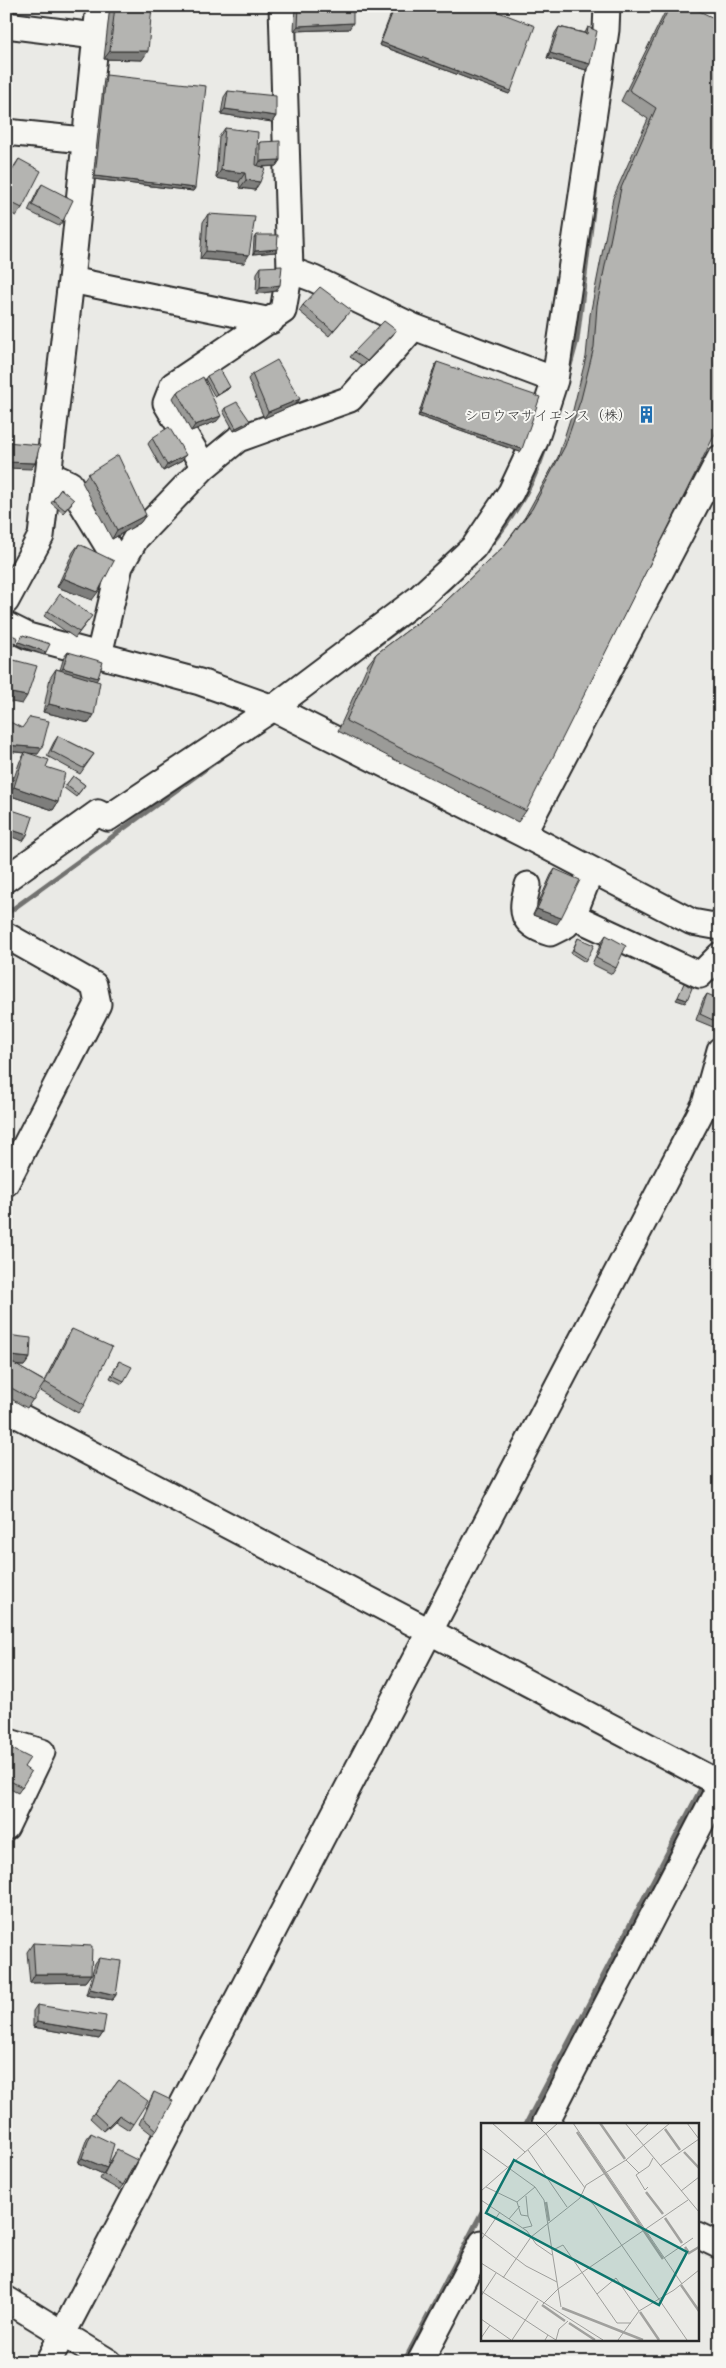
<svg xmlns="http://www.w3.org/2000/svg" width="726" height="2368" viewBox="0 0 726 2368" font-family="'Shantell Sans','Klee One',sans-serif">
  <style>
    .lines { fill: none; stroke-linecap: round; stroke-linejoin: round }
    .stream { stroke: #727270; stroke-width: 5 }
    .minor-casing { stroke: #2b2b2b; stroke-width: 29 }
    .major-casing { stroke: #2b2b2b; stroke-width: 31 }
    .path { stroke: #2b2b2b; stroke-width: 3; stroke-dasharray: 1 4; stroke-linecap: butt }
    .minor { stroke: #f6f6f2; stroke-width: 25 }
    .major { stroke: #f6f6f2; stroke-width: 28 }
    .wall { fill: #9b9b98; stroke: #2b2b2b }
    .shaded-wall { fill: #7e7e7c; stroke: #2b2b2b }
    .building { fill: #b4b4b1; stroke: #2b2b2b }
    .labels { text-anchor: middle; stroke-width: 4; stroke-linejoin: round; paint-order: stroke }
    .poi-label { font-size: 14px; fill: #2b2b2b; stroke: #f6f6f2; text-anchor: end }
    .inset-river { fill: none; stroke: #a1a19e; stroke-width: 2.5 }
    .inset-road { fill: none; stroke: #9e9e9b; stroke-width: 1 }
    .view { fill: #0f766e; fill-opacity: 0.15; stroke: #0f766e; stroke-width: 2.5 }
    .inset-edge { fill: none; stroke: #2b2b2b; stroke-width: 2.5 }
  </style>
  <rect width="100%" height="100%" fill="#eaeae6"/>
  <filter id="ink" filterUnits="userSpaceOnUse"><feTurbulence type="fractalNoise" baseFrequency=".02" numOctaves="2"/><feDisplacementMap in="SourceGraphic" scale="10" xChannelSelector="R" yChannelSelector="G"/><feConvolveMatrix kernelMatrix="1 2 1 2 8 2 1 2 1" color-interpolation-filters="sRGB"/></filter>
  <g filter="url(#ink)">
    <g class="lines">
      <!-- stream -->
      <path class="stream" d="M568 373 577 340 599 162
        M486 550C512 520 534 484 546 446
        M447 589 477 560
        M375 647 414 617
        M6 914 222 757
        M711 1772 720 1754
        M526 2124 704 1783
        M404 2362 482 2212"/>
      <defs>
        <path id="minor" d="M282 6 290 270
          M6 25 95 36
          M6 132 83 140
          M71 280 271 321
          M204 467 238 439 350 399 414 327
          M48 474 70 484 120 566 136 538 204 467 166 403 173 385 283 311 290 270 314 279 414 327 555 380
          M6 601 41 536 71 280 99 6
          M6 625 28 636 200 682 273 708 523 834 692 922 720 927
          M99 655 120 566
          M523 834 720 458
          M6 879 98 813 108 818 273 708 419 598 474 547 511 492 535 441 555 380 606 30 607 6
          M528 885C520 912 521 924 550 933L566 925 573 916 700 975 720 955
          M573 916 586 883
          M6 1183 98 1004 94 985 7 936
          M6 1409 720 1784
          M6 1741 42 1752 6 1827
          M545 2124 720 1786
          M697 2235 720 2246
          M6 2299 109 2362
          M48 2362 705 1104 720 1050
          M420 2362 482 2243"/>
        <path id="major" d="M699 6 720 14"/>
      </defs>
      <!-- minor casing -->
      <use href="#minor" class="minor-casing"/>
      <!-- major casing -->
      <use href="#major" class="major-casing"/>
      <!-- path -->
      <path class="path" d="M658 6 669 11"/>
      <!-- minor -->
      <use href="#minor" class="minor"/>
      <!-- major -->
      <use href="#major" class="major"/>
    </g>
    <!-- wall -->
    <path class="wall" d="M110 6H152L142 60 104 59Z
      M296 6H353L349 29 294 31 295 8Z
      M394 6H483L509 94 379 45Z
      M668 6H689L526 811 518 822 338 731 368 664 376 654 444 603 503 547 525 517 558 457 573 410 586 357 590 315 613 198 648 119 621 101 666 10Z
      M559 27 585 33 588 27 586 70 547 58 555 33Z
      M106 75 195 188 193 191 93 179 104 78Z
      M228 91 276 116 272 122 221 114 224 97Z
      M225 128 257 146 260 142 280 160 276 166 263 167 255 190 240 188 239 182 216 178 219 137Z
      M19 159 22 208 16 216 6 211V168L11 171Z
      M42 184 63 221 59 226 28 211 38 190Z
      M208 214 244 263 200 259 203 222Z
      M256 235 275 252 253 254 254 238Z
      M261 267 276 291 256 294 257 273Z
      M303 305 347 315 329 336 299 311Z
      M396 330 392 336 363 366 350 357 354 352Z
      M437 362 520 452 418 416 435 365Z
      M252 374 300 399 296 404 264 418 248 379Z
      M207 376 228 389 215 397 205 379Z
      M177 392 217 421 191 431 173 398Z
      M225 408 250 421 248 424 234 431 223 411Z
      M152 438 182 461 163 471 148 444Z
      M88 474 146 515 140 523 112 539 82 482Z
      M61 489 72 503 63 513 51 503Z
      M79 544 92 600 57 587 73 552Z
      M48 611 88 621 75 638 44 616Z
      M68 652 96 681 89 723 43 712 50 678 56 669 60 670 64 657Z
      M6 720 38 754 26 753 46 767 58 802 53 810 8 795 20 761 25 753 6 751Z
      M58 736 94 754 80 774 47 756 54 742Z
      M73 776 85 785 76 797 64 788Z
      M555 869 557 924 533 915 551 875Z
      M606 935 616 968 612 974 592 964 602 941Z
      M578 938 587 959 585 962 571 953Z
      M707 994 717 1022 713 1027 696 1020 703 1000Z
      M72 1329 84 1405 78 1413 39 1390 27 1408 6 1396V1335L30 1358 24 1366H17L44 1381 66 1338Z
      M119 1361 124 1381 122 1384 110 1378Z
      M6 1746 24 1767 22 1787 18 1793 6 1787Z
      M33 1943 91 1974 85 1982 30 1983 27 1952Z
      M99 1958 116 1995 112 2000 86 1995 95 1963Z
      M37 2005 103 2033 99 2039 33 2027V2011Z
      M119 2080 133 2124 129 2130 115 2121 104 2131 90 2118Z
      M154 2092 157 2130 153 2135 139 2124 151 2098Z
      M91 2133 108 2165 117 2150 123 2185 119 2190 100 2179 103 2173V2174L78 2163 87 2138Z"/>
    <!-- shaded-wall -->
    <path class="shaded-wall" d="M361 6H378L375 11Z
      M353 23 349 29 294 31 298 26Z
      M381 42 511 91 509 94 379 45Z
      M110 51H148L142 60 104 59Z
      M550 53 590 64 586 70 547 58Z
      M225 109 276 116 272 122 221 114Z
      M280 160 276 166 257 167 260 161Z
      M221 170 245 173 239 182 216 178Z
      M95 176 195 188 193 191 93 179Z
      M246 180 260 182 255 190 240 188Z
      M277 249 275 252 253 254 255 251Z
      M206 251 249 255 244 263 200 259Z
      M280 285 276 291 256 294 260 288Z
      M396 330 392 336 363 366 367 361Z
      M230 387 228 389 215 397 217 394Z
      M300 399 296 404 264 418 268 412Z
      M420 414 522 449 520 452 418 416Z
      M221 416 217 421 191 431 195 425Z
      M250 421 248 424 234 431 236 428Z
      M186 455 182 461 163 471 167 465Z
      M6 462 35 463 31 469 6 468Z
      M146 515 140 523 112 539 117 530Z
      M63 578 98 592 92 600 57 587Z
      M6 640 16 643 14 646 6 643Z
      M19 642 46 652 44 655 17 645Z
      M63 668 98 678 94 684 59 674Z
      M6 692 27 696 22 704 6 701Z
      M49 704 94 715 89 723 43 712Z
      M6 745 42 748 38 754 6 751Z
      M14 787 58 802 53 810 8 795Z
      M6 828 27 835 23 841 6 835Z
      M537 909 561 918 557 924 533 915Z
      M678 997 687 1000 685 1003 676 1000Z
      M11 1356 30 1358 24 1366 6 1365Z
      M35 1974H91L85 1982 30 1983Z
      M90 1989 116 1995 112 2000 86 1995Z
      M37 2022 103 2033 99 2039 33 2027Z
      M119 2115 115 2121 104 2131 108 2126Z
      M82 2158 107 2168 103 2174 78 2163Z"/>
    <!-- building -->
    <path class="building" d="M115 6H152L148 51H110Z
      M299 6H353V23L298 26Z
      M395 6H483L535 26 511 91 381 42Z
      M670 6H689L720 21V424L526 811 346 721 376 654 444 603 503 547 532 509 565 446 581 399 594 347 597 305 621 188 656 108 629 90Z
      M559 27 587 34 588 27 597 31 590 64 550 53Z
      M106 75 206 86 195 188 95 176Z
      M228 91 276 96V116L225 109Z
      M225 128 258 132 256 165 265 168 260 182 246 180 245 173 221 170Z
      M280 141V160L260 161V142Z
      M19 159 41 171 22 208 6 200V168L12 171Z
      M42 184 73 200 63 221 32 205Z
      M208 214 255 217 249 255 206 251Z
      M256 235H278L277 249 255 251Z
      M282 266 280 285 260 288 261 267Z
      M320 287 351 310 333 331 303 305Z
      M384 321 396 330 367 361 354 352Z
      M277 360 300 399 268 412 252 374Z
      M437 362 540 397 522 449 420 414Z
      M220 369 230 387 217 394 207 376Z
      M203 377 221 416 195 425 177 392Z
      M237 402 250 421 236 428 225 408Z
      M169 427 186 455 167 465 152 438Z
      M6 442 40 445 35 463 6 462Z
      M118 455 146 515 117 530 88 474Z
      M61 489 74 500 65 510 53 500Z
      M79 544 114 561 98 592 63 578Z
      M60 594 92 616 79 632 48 611Z
      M6 632 18 638 16 643 6 640Z
      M23 635 50 644 46 652 19 642Z
      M68 652 103 662 98 678 63 668Z
      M6 658 37 666 27 696 6 692Z
      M56 669 100 682 94 715 49 704Z
      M30 717 49 721 42 748 6 745V720L22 728Z
      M58 736 94 754 83 768 51 751Z
      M25 752 49 760 46 767 65 773 58 802 14 787Z
      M73 776 85 785 78 794 66 785Z
      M6 808 33 817 27 835 6 828Z
      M555 869 580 880 561 918 537 909Z
      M606 935 626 946 616 968 596 958Z
      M578 938 594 945 587 959 573 950Z
      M684 983 692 988 687 1000 678 997Z
      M707 994 720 999V1012L717 1022 700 1014Z
      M72 1329 112 1347 84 1405 45 1382Z
      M6 1335 31 1338 30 1358 11 1356 9 1361 45 1382 33 1400 6 1385Z
      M119 1361 132 1367 124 1381 112 1375Z
      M6 1746 30 1758 24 1767 31 1772 22 1787 6 1779Z
      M33 1943 92 1946 91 1974H35Z
      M99 1958 121 1961 116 1995 90 1989Z
      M37 2005 106 2016 103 2033 37 2022Z
      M119 2080 148 2101 133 2124 119 2115 108 2126 94 2113Z
      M154 2092 173 2101 157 2130 143 2118Z
      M91 2133 114 2144 107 2168 82 2158Z
      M117 2150 137 2160 123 2185 104 2174Z"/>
  </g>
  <!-- icons -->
  <defs>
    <symbol id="building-bare" viewBox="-9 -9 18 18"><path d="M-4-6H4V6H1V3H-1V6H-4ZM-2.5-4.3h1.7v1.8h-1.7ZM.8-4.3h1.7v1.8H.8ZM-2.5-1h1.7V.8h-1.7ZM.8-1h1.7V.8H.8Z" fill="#1f6fb2" stroke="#f6f6f2" stroke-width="2.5" paint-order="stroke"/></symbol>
  </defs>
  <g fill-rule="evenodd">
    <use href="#building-bare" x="634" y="402" width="25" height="25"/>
  </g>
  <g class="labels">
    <!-- poi labels -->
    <g class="poi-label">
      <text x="632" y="420">シロウマサイエンス（株）</text>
    </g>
  </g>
  <!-- overview -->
  <g transform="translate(481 2123)">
    <rect width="218" height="218" fill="#eaeae6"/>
    <path class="inset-river" d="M119 0 144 36M184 6 199 27M96 9 182 136M203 29 218 45M165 69 182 91M65 79 68 98M184 95 201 120M204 124 208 130 218 124M200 162 218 188M61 182 84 198M81 185 162 217M159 189 178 217M88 200 114 217"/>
    <path class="inset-road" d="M11 0 44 29M54 0 65 11 104 65M92 0 201 161M144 0 218 89M206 0 218 16M154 13 168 0M0 25 54 64 63 77 80 184M47 27 86 84M145 37 158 50M179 43 218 16M5 64 36 79M167 64 164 67 155 52 168 43 172 35M0 68 77 0M200 68 218 54M102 72 113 82 206 217M45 73 47 93M0 77 46 108 55 121 71 132M28 96 39 83M42 105 51 103 47 93 40 92 36 79 54 64M0 109 45 143 76 159M0 117 19 89M74 126 82 122 136 200H150M183 135 212 115M0 140 122 217M22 155 50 114 99 75 105 62 145 37 189 0M0 168 67 212M116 171 135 155 158 188M0 173 15 150M62 181 77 166 207 77M0 196 30 217M0 215 9 202M31 217 57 178M64 217 67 212 75 217M75 217 78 206 87 198M137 217 158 188 193 167 218 147"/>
    <path class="view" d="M33 37 206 129 178 182 5 90Z"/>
    <rect width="218" height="218" class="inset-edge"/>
  </g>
  <!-- margin -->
  <rect width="726" height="2368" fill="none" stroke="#f6f6f2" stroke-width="25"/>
  <rect x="12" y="12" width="701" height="2343" fill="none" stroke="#2b2b2b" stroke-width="2" filter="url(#ink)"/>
</svg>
